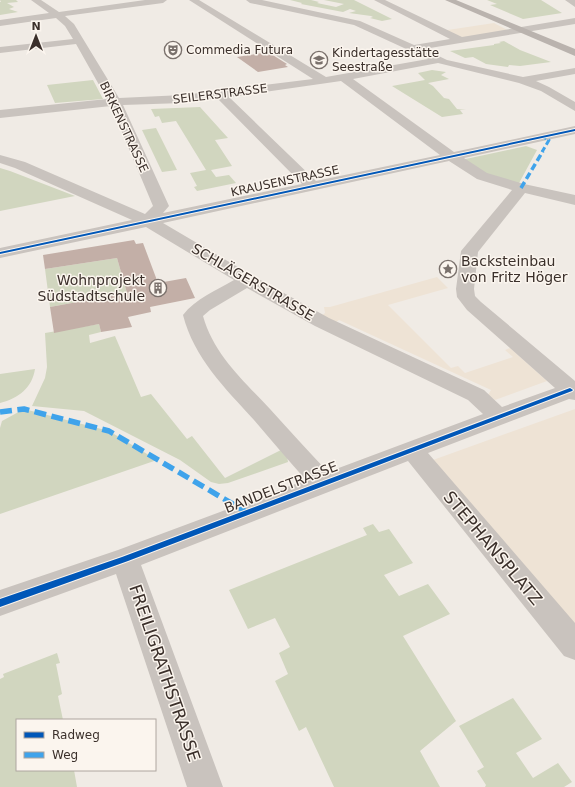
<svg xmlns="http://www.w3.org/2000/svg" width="575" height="787" viewBox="0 0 575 787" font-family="'DejaVu Sans',sans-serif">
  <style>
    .green { fill: #d1d6bf }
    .plaza { fill: #eee3d5 }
    .building { fill: #c3afa7 }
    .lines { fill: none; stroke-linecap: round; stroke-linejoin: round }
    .street { fill: #c9c3be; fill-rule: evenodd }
    .secondary { fill: #bab3ae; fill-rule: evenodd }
    .quiet-far2 { stroke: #3fa3eb; stroke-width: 3; stroke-dasharray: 5.5 3; stroke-linecap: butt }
    .quiet-far1 { stroke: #3fa3eb; stroke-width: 3.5; stroke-dasharray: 7 3.5; stroke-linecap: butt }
    .quiet { stroke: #3fa3eb; stroke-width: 5.5; stroke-dasharray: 12 5.5; stroke-linecap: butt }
    .cycleway-casing { stroke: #fbf5ee; stroke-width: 2 }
    .cycleway { fill: #0057b8; fill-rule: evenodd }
    .labels { text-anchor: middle; stroke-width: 3; stroke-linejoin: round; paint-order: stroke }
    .far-poi-label { font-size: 12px; fill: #3b302b; stroke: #fbf5ee; text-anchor: start }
    .far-street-label { font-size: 12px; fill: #3b302b; stroke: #fbf5ee }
    .poi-label { font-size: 14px; fill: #3b302b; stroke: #fbf5ee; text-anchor: start }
    .street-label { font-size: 14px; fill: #3b302b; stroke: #fbf5ee }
    .near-street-label { font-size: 17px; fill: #3b302b; stroke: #fbf5ee }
  </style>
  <rect width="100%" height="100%" fill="#f0ebe5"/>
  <!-- green -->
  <path class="green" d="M0 0H16L18 2 7 3 14 7 9 9 18 12 0 15V2H1Z
    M290 0H311L319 2 317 3 336 7 344 4 324 0H354L392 19 382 21 370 18 373 17 371 16 349 13 356 11 350 9 343 12 301 4 302 3Z
    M487 0H541L562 13 523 19 490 5 497 4Z
    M504 41 520 50 551 62 520 66 509 65 508 67 486 64 473 57 465 58 450 51 494 45V44L501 43 499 42Z
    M432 70 446 72 441 75 449 79 428 83 433 86 444 98 449 99 457 109 466 110H460L463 114 442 117 392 86 425 80 418 73Z
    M93 80 103 99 55 103 47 85Z
    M200 107 228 138 215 140 232 166 211 170 216 177 229 175 236 183 197 191 194 187 197 186 190 173 206 170 176 121 162 123 159 116 155 117 151 109Z
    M156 128 177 170 162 172 142 130Z
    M526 146 537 150 518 185 485 174 461 160Z
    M0 168 10 171 75 196 0 211Z
    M117 258 127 293 50 307 45 269Z
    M99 324 101 332 89 335 90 343 115 336 141 397 151 394 187 439 192 436 225 478 281 450 287 456 288 462 228 483 219 484 211 482 180 460 84 411 32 406 45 378 47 367 45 333Z
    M35 369C32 388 19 398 0 403V374Z
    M24 409 109 431 157 460 0 514V428L2 421Z
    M373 524 379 532 389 529 413 563 384 575 399 596 428 584 450 614 403 636 456 721 420 751 440 787H334L306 727 299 731 275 681 288 674 279 653 290 647 275 618 248 629 229 590 367 535 363 528Z
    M57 653 60 663 56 664 62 694 58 696 63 720H17V770H74L77 787H0V679L4 677 3 674Z
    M513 698 542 739 516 753 533 778 558 763 572 782 564 787H485L486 785 477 771 484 767 459 726Z"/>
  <!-- plaza -->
  <path class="plaza" d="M494 23 511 32 461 40 441 31Z
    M437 277 448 288 388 305 451 368 458 366 465 373 513 357 505 350 510 348 547 381 495 400 488 395 491 390 339 320 335 323 321 316 325 313 324 307H330Z
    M575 409V627L433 460Z"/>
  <!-- building -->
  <path class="building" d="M268 52 287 64 285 65 288 67 258 72 237 57Z
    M134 240 136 244 143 243 158 283 186 278 195 298 150 307 151 312 128 317 132 327 101 332 99 324 54 333 50 307 127 293 117 258 45 269 43 255Z"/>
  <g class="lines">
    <!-- street -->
    <path class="street" d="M31 0H41L59 12 145 0H167L163 3 65 16 74 24 119 98 183 95 313 79 189 0H199L326 77 428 59 354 25 250 3 246 0H262L360 21 414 45 450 39 374 0H385L462 37 575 18V24L424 49 447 60 523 77 575 68V74L536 81 549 87 575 102V111L541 91 519 83 438 63 353 79 454 152 575 126V134L464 158 487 173 524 184 575 195V205L525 193 478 252 474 289 475 296 481 302 575 381V400L569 399 428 453 575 623V660L564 656 408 461 141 565 223 787H187L116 574 0 616V590L118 550 306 480C288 460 271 440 254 420 225 388 194 358 183 315 195 299 217 290 234 280L146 227 0 258V248L132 220 15 168 0 163V155L25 162 145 214 153 206 111 106 0 118V110L107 99 76 44 0 53V47L73 39 65 26 56 18 0 26V20L49 13ZM341 81 440 155 316 181 229 97ZM217 98 302 184 163 213 169 206 123 105 183 103ZM449 161 477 179 512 190 461 251 456 289 457 297 467 310 555 388 502 407 484 390 329 318 253 276 163 223ZM247 288 315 326 468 400 483 414 328 472C308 451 289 430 270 409 243 380 214 355 203 316L210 310Z
      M565 0H575V7Z"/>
    <!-- secondary -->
    <path class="secondary" d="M445 0H456L575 49V56Z"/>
    <!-- quiet-far2 -->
    <path class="quiet-far2" d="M542 152 549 140 543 137"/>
    <!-- quiet-far1 -->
    <path class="quiet-far1" d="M521 188 543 151"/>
    <!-- quiet -->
    <path class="quiet" d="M0 412 24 409 109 431 248 513"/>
    <defs>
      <path id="cycleway" d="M575 129V131L0 254V252Z
        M570 388 573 390 572 391 128 561 0 607V599L122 557Z"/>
    </defs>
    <!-- cycleway casing -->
    <use href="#cycleway" class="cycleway-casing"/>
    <!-- cycleway -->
    <use href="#cycleway" class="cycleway"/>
  </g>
  <!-- icons -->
  <defs>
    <symbol id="theatre-ring" viewBox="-11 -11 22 22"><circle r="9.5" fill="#fbf5ee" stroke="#7a716c" stroke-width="1.5"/><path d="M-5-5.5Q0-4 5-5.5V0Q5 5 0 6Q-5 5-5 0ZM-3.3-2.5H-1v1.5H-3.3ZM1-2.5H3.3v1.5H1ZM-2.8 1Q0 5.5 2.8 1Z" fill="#7a716c"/></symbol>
    <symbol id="school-ring" viewBox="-11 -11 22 22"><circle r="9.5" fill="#fbf5ee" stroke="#7a716c" stroke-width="1.5"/><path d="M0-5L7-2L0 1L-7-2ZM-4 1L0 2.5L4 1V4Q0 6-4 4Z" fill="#7a716c"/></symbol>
    <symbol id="sight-ring" viewBox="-11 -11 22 22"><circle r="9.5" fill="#fbf5ee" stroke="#7a716c" stroke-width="1.5"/><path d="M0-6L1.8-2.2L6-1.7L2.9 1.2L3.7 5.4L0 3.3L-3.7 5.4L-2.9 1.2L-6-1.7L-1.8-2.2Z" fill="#7a716c"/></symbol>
    <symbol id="building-ring" viewBox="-11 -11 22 22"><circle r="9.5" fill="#fbf5ee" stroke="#7a716c" stroke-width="1.5"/><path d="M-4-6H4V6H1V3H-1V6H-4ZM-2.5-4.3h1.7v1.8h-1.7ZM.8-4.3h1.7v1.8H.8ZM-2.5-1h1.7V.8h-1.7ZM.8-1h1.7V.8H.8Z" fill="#7a716c"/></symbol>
  </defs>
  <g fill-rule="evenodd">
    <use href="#theatre-ring" x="163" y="40" width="20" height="20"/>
    <use href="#school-ring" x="309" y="50" width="20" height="20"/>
    <use href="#sight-ring" x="438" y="259" width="20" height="20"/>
    <use href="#building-ring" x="148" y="278" width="20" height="20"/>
  </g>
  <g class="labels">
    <!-- far-poi labels -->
    <g class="far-poi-label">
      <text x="186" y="54">Commedia Futura</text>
      <text x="332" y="57">Kindertagesstätte<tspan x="332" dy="14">Seestraße</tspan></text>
    </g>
    <!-- far-street labels -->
    <g class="far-street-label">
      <text transform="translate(220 94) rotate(-7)" y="4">SEILERSTRASSE</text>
      <text transform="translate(124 127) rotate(65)" y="4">BIRKENSTRASSE</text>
      <text transform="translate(285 181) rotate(-12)" y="4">KRAUSENSTRASSE</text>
    </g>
    <!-- poi labels -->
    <g class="poi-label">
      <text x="461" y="266">Backsteinbau<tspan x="461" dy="16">von Fritz Höger</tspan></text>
      <text x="145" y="285" text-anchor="end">Wohnprojekt<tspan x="145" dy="16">Südstadtschule</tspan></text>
    </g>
    <!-- street labels -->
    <g class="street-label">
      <text transform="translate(253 282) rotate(30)" y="5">SCHLÄGERSTRASSE</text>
      <text transform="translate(281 487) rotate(-21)" y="5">BANDELSTRASSE</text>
    </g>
    <!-- near-street labels -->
    <g class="near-street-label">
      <text transform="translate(493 548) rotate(50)" y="6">STEPHANSPLATZ</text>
      <text transform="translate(165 673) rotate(71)" y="6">FREILIGRATHSTRASSE</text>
    </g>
  </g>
  <!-- legend -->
  <rect x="16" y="719" width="140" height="52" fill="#fbf5ee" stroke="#aea6a0"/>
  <rect x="24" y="732" width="20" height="6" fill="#0057b8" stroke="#aea6a0"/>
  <text x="52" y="739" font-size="12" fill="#3b302b">Radweg</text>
  <rect x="24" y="752" width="20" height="6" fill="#3fa3eb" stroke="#aea6a0"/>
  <text x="52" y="759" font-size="12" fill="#3b302b">Weg</text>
  <!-- north arrow -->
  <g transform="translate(36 36)" stroke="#fbf5ee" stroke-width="3" paint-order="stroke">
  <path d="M0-3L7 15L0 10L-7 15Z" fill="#3b302b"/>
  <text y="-6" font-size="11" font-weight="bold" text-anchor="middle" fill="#3b302b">N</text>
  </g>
</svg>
